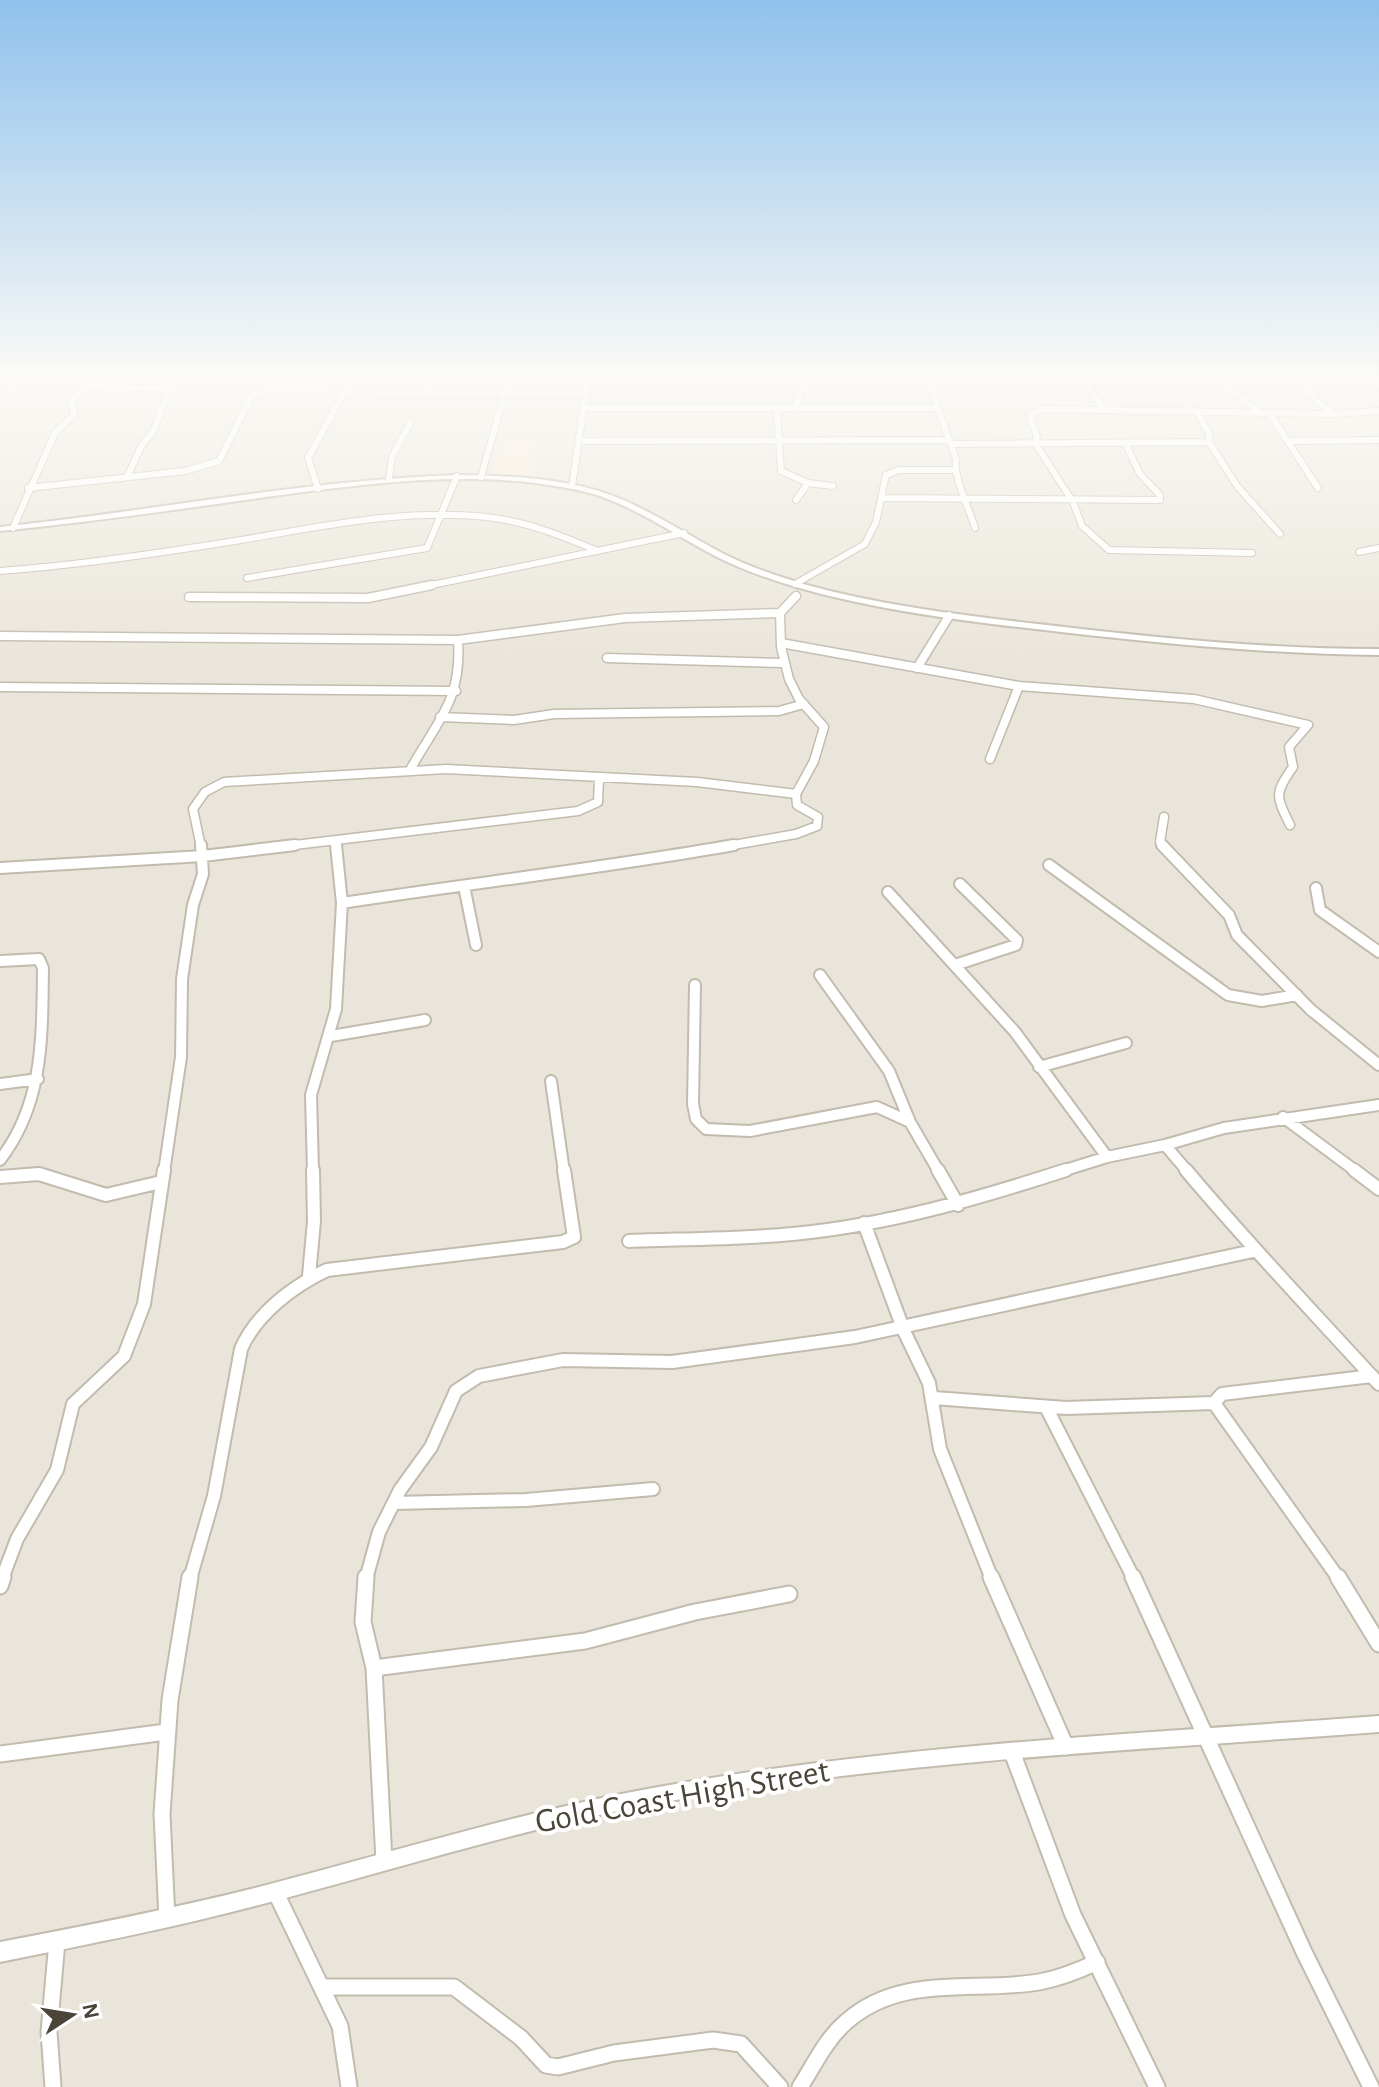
<svg xmlns="http://www.w3.org/2000/svg" width="1379" height="2087" viewBox="0 0 1379 2087" font-family="'Alegreya Sans',sans-serif">
  <style>
    .residential { fill: #eae5da }
    .commercial { fill: #f7ead8 }
    .lines { fill: none; stroke-linecap: round; stroke-linejoin: round }
    .minor-far4-casing { stroke: #c2bbae; stroke-width: 8 }
    .minor-far3-casing { stroke: #c2bbae; stroke-width: 11 }
    .minor-far2-casing { stroke: #c2bbae; stroke-width: 14 }
    .minor-far1-casing { stroke: #c2bbae; stroke-width: 16 }
    .minor-casing { stroke: #c2bbae; stroke-width: 19 }
    .tertiary-casing { stroke: #c2bbae; stroke-width: 4 }
    .minor-far4 { stroke: #fff; stroke-width: 6 }
    .minor-far3 { stroke: #fff; stroke-width: 8 }
    .minor-far2 { stroke: #fff; stroke-width: 10 }
    .minor-far1 { stroke: #fff; stroke-width: 12 }
    .minor { stroke: #fff; stroke-width: 15 }
    .tertiary { fill: #fff; fill-rule: evenodd }
    .labels { text-anchor: middle; stroke-width: 8; stroke-linejoin: round; paint-order: stroke }
    .near-street-label { font-size: 34px; fill: #4b4439; stroke: #fff }
  </style>
  <rect width="100%" height="100%" fill="#f6f3ec"/>
  <!-- residential -->
  <path class="residential" d="M0 378H1379V2087H0Z"/>
  <!-- commercial -->
  <path class="commercial" d="M502 438H536L534 477 492 472Z"/>
  <g class="lines">
    <defs>
      <path id="minor-far4" d="M676 378 804 385 834 378
        M927 378 956 459C953 477 969 508 975 528
        M1217 378 1259 412
        M1293 378 1332 414
        M1374 378 1379 386
        M996 381H1220
        M1084 381 1104 409
        M86 387 167 388
        M424 391 432 378
        M0 398 20 378
        M584 408H937
        M777 410 781 471 808 483 833 486
        M794 410 804 385
        M1196 410 1209 434V442L1237 486 1280 534
        M1270 414 1318 488
        M581 441 949 440
        M1290 441 1379 440
        M951 444 1209 442
        M127 477 141 447 154 430 173 378
        M481 477 509 378
        M389 479 392 457 410 423
        M572 486 588 378
        M28 488 185 471 219 461 251 397 266 391 584 393
        M318 489 308 458 352 378
        M882 498 1160 500V495L1140 474 1125 443
        M796 500 808 483
        M13 528 55 433 74 415 72 399 97 378
        M1359 552 1379 548
        M1252 553 1109 550 1082 526 1073 502 1035 443 1037 437 1030 416 1040 409 1332 414 1379 411
        M0 571C81 565 161 553 241 540 324 526 409 507 494 518 531 523 564 537 598 551
        M247 578 427 548 457 476
        M795 584 865 544 876 522 886 475 899 470H954
        M422 587 684 533"/>
      <path id="minor-far3" d="M796 596 780 613 781 647 789 679 799 699 824 727 814 761 796 794
        M189 597 368 598 432 585
        M0 636 458 640 625 618 780 613
        M781 643 1019 686 1194 699 1308 725 1289 747 1293 767C1274 794 1276 796 1290 825
        M607 658 782 663
        M917 668 949 616
        M0 687 456 691
        M440 717 514 720 554 714 779 711 804 704
        M990 759 1019 686
        M411 768C439 719 462 699 458 640
        M336 841 337 847
        M201 847 193 809 205 792 224 782 446 769 697 782 796 794 797 805 818 817 817 826 796 834 722 847
        M278 847 578 811 598 802 599 778
        M1163 847 1160 842 1164 817"/>
      <path id="minor-far2" d="M1162 845 1229 915 1237 935 1311 1010 1379 1065
        M1049 865 1228 995 1262 1001 1297 995
        M0 868 203 856 295 845
        M464 886 476 945
        M1316 888 1320 910 1379 952
        M888 892 1015 1032 1107 1157
        M342 903C473 883 604 868 734 845
        M0 961 39 959 43 968C42 1037 44 1103 0 1160
        M955 965 1016 945 1017 940 960 884
        M820 975 889 1071 910 1122 939 1172
        M695 985 693 1104 696 1119 706 1129 750 1131 877 1107 910 1122
        M331 1036 425 1020
        M1039 1067 1126 1043
        M551 1081 564 1172
        M0 1084 38 1079
        M1283 1117 1357 1172
        M1165 1145 1224 1128 1379 1105
        M164 1172 181 1057 182 979 193 905 203 874 201 845
        M313 1172 311 1095 336 1009 342 903 336 845
        M1059 1172 1107 1157 1165 1145 1188 1172"/>
      <path id="minor-far1" d="M938 1170 958 1205
        M1186 1170C1248 1244 1314 1313 1379 1384
        M1354 1170 1379 1189
        M0 1177 39 1174 106 1195 161 1182
        M864 1223 904 1331 929 1383 940 1449 992 1579
        M629 1241C684 1239 739 1239 793 1234 887 1225 977 1199 1066 1170
        M309 1276 314 1221 313 1170
        M934 1398 1066 1408 1214 1403
        M1046 1407 1134 1579
        M394 1503 526 1500 653 1489
        M2 1579 17 1539 57 1470 73 1404 124 1356 144 1304 164 1170
        M190 1579 214 1496 241 1349C256 1314 293 1286 327 1270L563 1242 574 1237 564 1170
        M366 1579 379 1532 400 1490 431 1447 456 1391 479 1376 563 1360 672 1362 855 1337 1253 1251
        M1339 1579 1214 1403 1222 1394 1372 1376"/>
      <path id="minor" d="M366 1577 363 1622 374 1668 384 1861
        M991 1577 1066 1747
        M1133 1577 1304 1952 1371 2087
        M1338 1577 1379 1644
        M0 1586 3 1577
        M374 1668 585 1641 695 1612 789 1594
        M1012 1752 1073 1915 1157 2087
        M0 1754 166 1732
        M275 1891 340 2026 349 2087
        M167 1919 162 1814 170 1700 190 1577
        M323 1987H454L521 2038 546 2065 558 2067 614 2053 713 2040 741 2044 780 2087
        M53 2087 49 2032 57 1941
        M800 2087C814 2065 826 2039 846 2022 901 1973 973 1993 1039 1982 1061 1978 1078 1971 1097 1962"/>
      <path id="tertiary" d="M459 475C515 476 573 478 626 501 659 516 690 536 722 553 749 567 778 576 807 585 891 608 978 617 1064 627 1169 639 1273 649 1379 649V655C1272 654 1167 644 1061 632 973 622 882 612 796 587 769 579 743 570 717 557 677 536 640 510 597 495 577 489 556 486 535 483 451 473 365 484 281 495 187 508 94 522 0 531V527C153 511 305 480 459 475Z
        M1379 1716V1732C1140 1750 900 1760 664 1802 525 1827 391 1871 255 1906 171 1928 85 1945 0 1962V1942C85 1926 171 1909 255 1888 391 1853 526 1810 664 1786 900 1744 1141 1734 1379 1716Z"/>
    </defs>
    <!-- minor-far4 casing -->
    <use href="#minor-far4" class="minor-far4-casing"/>
    <!-- minor-far3 casing -->
    <use href="#minor-far3" class="minor-far3-casing"/>
    <!-- minor-far2 casing -->
    <use href="#minor-far2" class="minor-far2-casing"/>
    <!-- minor-far1 casing -->
    <use href="#minor-far1" class="minor-far1-casing"/>
    <!-- minor casing -->
    <use href="#minor" class="minor-casing"/>
    <!-- tertiary casing -->
    <use href="#tertiary" class="tertiary-casing"/>
    <!-- minor-far4 -->
    <use href="#minor-far4" class="minor-far4"/>
    <!-- minor-far3 -->
    <use href="#minor-far3" class="minor-far3"/>
    <!-- minor-far2 -->
    <use href="#minor-far2" class="minor-far2"/>
    <!-- minor-far1 -->
    <use href="#minor-far1" class="minor-far1"/>
    <!-- minor -->
    <use href="#minor" class="minor"/>
    <!-- tertiary -->
    <use href="#tertiary" class="tertiary"/>
  </g>
  <!-- sky -->
  <linearGradient id="sky" x2="0" y2="1"><stop stop-color="#8fc1ec"/><stop offset="0.56" stop-color="#fbfaf6"/><stop offset="1" stop-color="#fbfaf6" stop-opacity="0"/></linearGradient>
  <rect width="1379" height="670" fill="url(#sky)"/>
  <g class="labels">
    <!-- near-street labels -->
    <g class="near-street-label">
      <text transform="translate(682 1795) rotate(-10)" y="12">Gold Coast High Street</text>
    </g>
  </g>
  <!-- north arrow -->
  <g transform="translate(72 2015) rotate(78)" stroke="#ffffff" stroke-width="6" paint-order="stroke">
  <path d="M0-6L14 30L0 20L-14 30Z" fill="#4b4439"/>
  <text y="-12" font-size="22" font-weight="bold" text-anchor="middle" fill="#4b4439">N</text>
  </g>
</svg>
